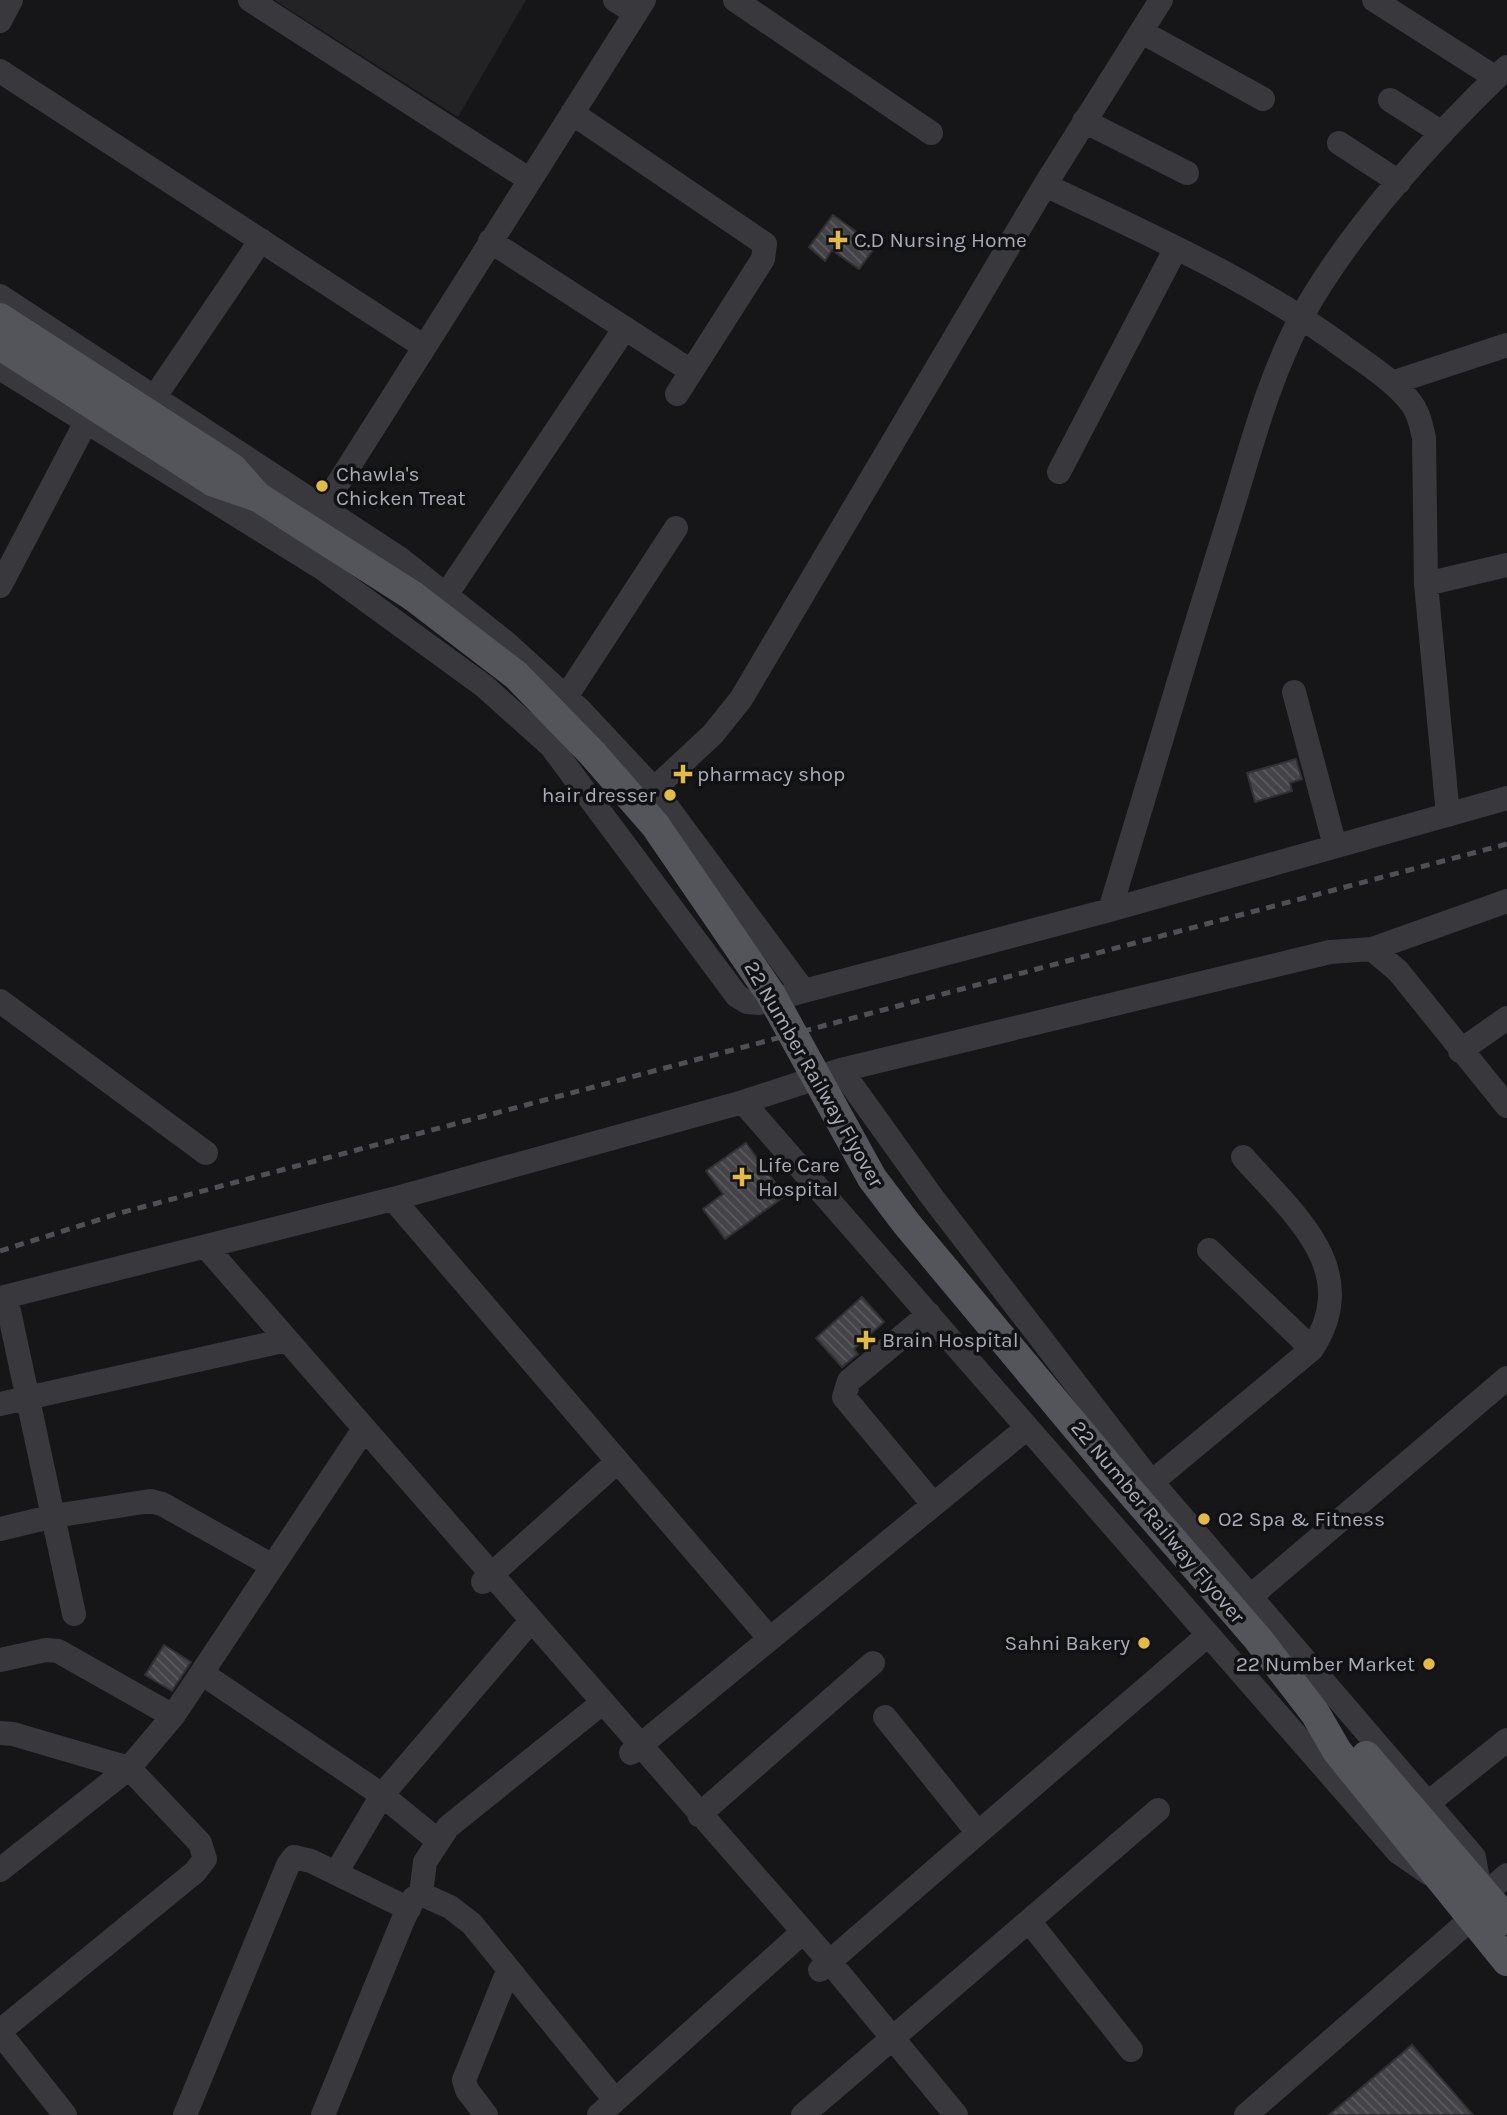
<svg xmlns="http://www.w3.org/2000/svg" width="1507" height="2115" viewBox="0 0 1507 2115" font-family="Karla,sans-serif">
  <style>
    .built { fill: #232225 }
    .building { fill: url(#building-back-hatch); stroke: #313034; stroke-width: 2 }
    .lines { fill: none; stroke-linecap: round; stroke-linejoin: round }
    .minor { stroke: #38383d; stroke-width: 24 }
    .major { stroke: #54555b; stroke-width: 30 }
    .rail { stroke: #4f5055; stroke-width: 5; stroke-dasharray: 9 7; stroke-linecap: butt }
    .major-bridge { stroke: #54555b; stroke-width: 30 }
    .poi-dot { fill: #e3ba43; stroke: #111113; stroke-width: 2.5 }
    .labels { text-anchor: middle; stroke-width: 7; stroke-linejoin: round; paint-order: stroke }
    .poi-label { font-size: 21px; fill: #a9acb7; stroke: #111113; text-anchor: start }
    .street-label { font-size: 21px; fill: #a9acb7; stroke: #111113 }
  </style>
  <defs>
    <pattern id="building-back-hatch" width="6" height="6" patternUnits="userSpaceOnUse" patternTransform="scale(1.75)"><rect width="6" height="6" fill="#434348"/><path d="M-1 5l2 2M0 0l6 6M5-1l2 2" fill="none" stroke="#5b5b60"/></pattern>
  </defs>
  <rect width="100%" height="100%" fill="#161618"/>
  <!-- built -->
  <path class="built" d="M274 0H526L458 117Z"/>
  <!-- building -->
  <path class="building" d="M833 215 876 246 859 269 832 250 825 261 809 247Z
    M1296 759 1302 779 1290 783 1292 791 1255 802 1247 773Z
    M746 1143 785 1196 725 1239 703 1209 723 1194 706 1171Z
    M862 1297 884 1322 854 1349 858 1354 842 1367 816 1338Z
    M164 1645 191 1662 172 1691 145 1675Z
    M1412 2045 1473 2115H1329Z"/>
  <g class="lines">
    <!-- minor -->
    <path class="minor" d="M250 0 530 180
      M615 0 636 13
      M735 0 931 133
      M1374 0 1496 78
      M0 21 11 0
      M1142 32 1263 99
      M0 71 423 346
      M1390 100 1442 133
      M572 113 765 244 763 259 677 394
      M1084 121 1187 173
      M1339 143 1399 182
      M1045 185C1148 234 1253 280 1345 348 1367 364 1391 379 1408 399 1418 410 1421 424 1424 438L1426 584 1448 815
      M490 241 691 371
      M0 296 399 558 504 641 580 710 654 789 803 990
      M0 368 322 568 484 686 551 746 737 996 747 1002 759 1003 1110 910 1507 798
      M1392 383 1507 345
      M154 398 261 240
      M1059 472 1176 248
      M322 509 644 0
      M1426 584 1507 565
      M0 586 86 422
      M446 595 625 328
      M1294 692 1335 846
      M566 697 676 528
      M654 789 713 734 741 699 1045 185 1161 0
      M1110 910C1148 781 1187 653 1227 525 1249 456 1267 380 1302 316 1350 229 1435 136 1507 67
      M1372 949 1398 971 1507 1106
      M0 1001 206 1153
      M1460 1051 1507 1018
      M841 1070 932 1197 1146 1475 1474 1857 1479 1885
      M743 1102 1398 1852 1430 1874
      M393 1199 770 1639
      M207 1248 829 1961 956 2115
      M1209 1250 1312 1349
      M6 1297 74 1614
      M0 1298 393 1199 743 1102 841 1070 1330 952 1372 949 1507 901
      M929 1314 849 1381 844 1397 933 1504
      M0 1404 287 1340
      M1152 1482 1312 1349C1364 1269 1292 1213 1243 1157
      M0 1529 54 1516 150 1501 162 1504 271 1565
      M483 1582 617 1462
      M1251 1596 1507 1378
      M0 1660 46 1650 58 1651 173 1716 358 1438
      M203 1674 382 1795 437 1840
      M0 1733 13 1734 129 1768 200 1843 205 1859 195 1872 0 2031
      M631 1753 1027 1428
      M1428 1803 1507 1740
      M699 1815 873 1663
      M978 1833 1208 1635
      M0 1870 129 1768 173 1716
      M336 1873 382 1795 524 1629
      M421 1894 425 1862 448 1827 602 1703
      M1485 1894 1507 1875
      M1029 1921 1131 2050
      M820 1970 978 1833 885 1717
      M0 2033 65 2115
      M185 2115 288 1865 294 1857 311 1861 409 1909
      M323 2115 403 1920 414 1898 421 1894 450 1907 472 1924 615 2100
      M486 2115 467 2090 464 2080 508 1971
      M599 2115 794 1940
      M803 2115 1158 1810
      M1246 2115 1472 1918"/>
    <!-- major -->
    <path class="major" d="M0 318 232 468 255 494
      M0 345 214 482 258 497 413 596
      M1111 1469 1258 1639 1315 1713 1337 1751 1507 1961
      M1366 1756 1507 1920"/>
    <!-- rail -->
    <path class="rail" d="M0 1251 120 1213 1507 844"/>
    <!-- major-bridge -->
    <path class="major-bridge" d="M413 596 516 675 592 753 655 825 770 993 872 1178 906 1223 1111 1469"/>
  </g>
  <!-- markers -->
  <g class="poi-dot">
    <path d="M834.5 229.5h7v7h7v7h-7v7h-7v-7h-7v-7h7z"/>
    <circle cx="322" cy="486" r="7"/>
    <path d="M679.5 763.5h7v7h7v7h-7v7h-7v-7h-7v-7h7z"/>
    <circle cx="670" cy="795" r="7"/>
    <path d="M738.5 1166.5h7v7h7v7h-7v7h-7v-7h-7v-7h7z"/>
    <path d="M862.5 1329.5h7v7h7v7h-7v7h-7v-7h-7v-7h7z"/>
    <circle cx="1204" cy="1519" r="7"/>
    <circle cx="1144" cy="1643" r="7"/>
    <circle cx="1429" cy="1664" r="7"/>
  </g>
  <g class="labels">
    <!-- poi labels -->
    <g class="poi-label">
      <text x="854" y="247">C.D Nursing Home</text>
      <text x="336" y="481">Chawla's<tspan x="336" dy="24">Chicken Treat</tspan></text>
      <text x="697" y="781">pharmacy shop</text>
      <text x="656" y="802" text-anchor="end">hair dresser</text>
      <text x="758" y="1172">Life Care<tspan x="758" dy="24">Hospital</tspan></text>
      <text x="882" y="1347">Brain Hospital</text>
      <text x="1218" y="1526">O2 Spa &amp; Fitness</text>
      <text x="1130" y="1650" text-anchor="end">Sahni Bakery</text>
      <text x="1415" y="1671" text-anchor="end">22 Number Market</text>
    </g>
    <!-- street labels -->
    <g class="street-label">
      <text transform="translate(814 1074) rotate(60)" y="7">22 Number Railway Flyover</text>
      <text transform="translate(1158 1522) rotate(50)" y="7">22 Number Railway Flyover</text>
    </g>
  </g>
</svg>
